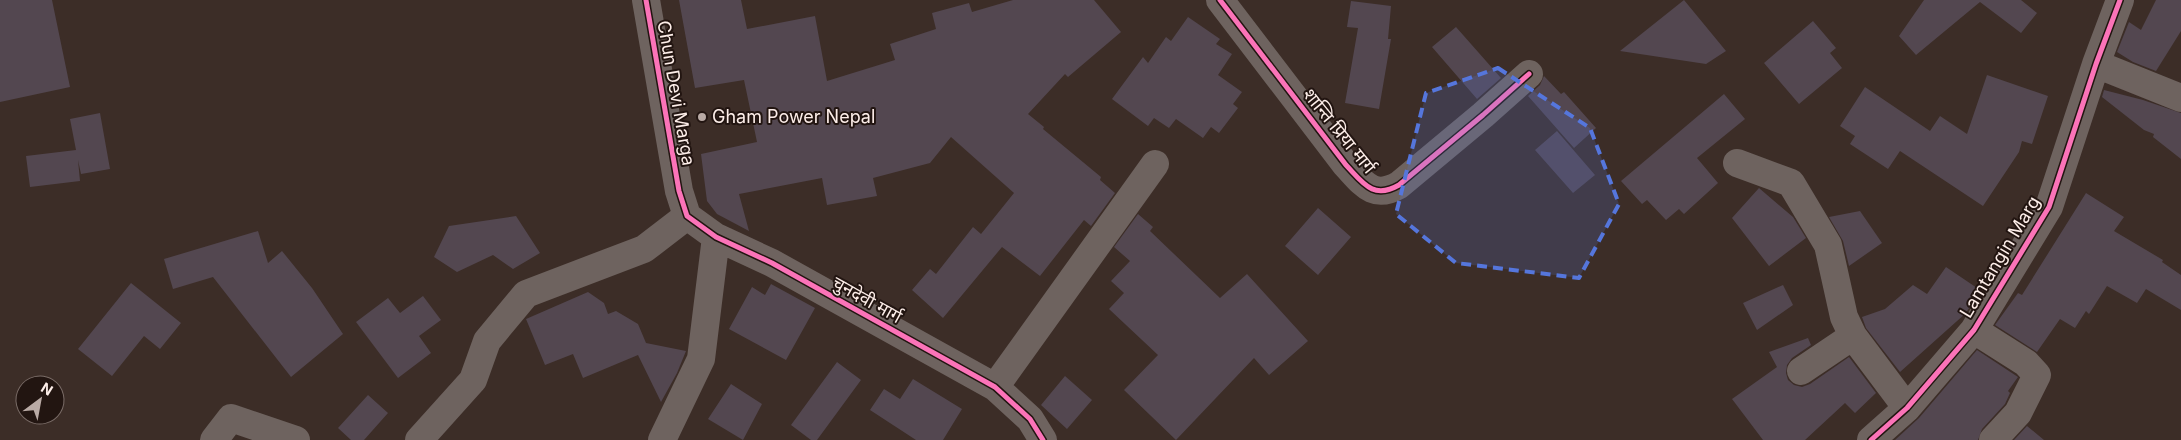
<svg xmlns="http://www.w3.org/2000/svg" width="2181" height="440" viewBox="0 0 2181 440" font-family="Inter,'Noto Sans Devanagari',sans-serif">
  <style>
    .building { fill: #534750 }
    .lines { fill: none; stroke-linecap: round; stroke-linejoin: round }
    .minor { stroke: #6e635f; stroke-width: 28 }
    .cycleway-casing { stroke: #221511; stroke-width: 8 }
    .cycleway { stroke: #fb73b8; stroke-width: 5 }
    .marked { fill: #5576dc; fill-opacity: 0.2; stroke: #5576dc; stroke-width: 4; stroke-dasharray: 10 6; stroke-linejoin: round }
    .poi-dot { fill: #b9aaa5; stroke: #221511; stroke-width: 2 }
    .labels { text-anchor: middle; stroke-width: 4; stroke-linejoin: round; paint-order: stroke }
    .street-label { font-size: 18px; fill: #fdeee9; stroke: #221511 }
    .poi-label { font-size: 18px; fill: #fdeee9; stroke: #221511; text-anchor: start }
  </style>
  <rect width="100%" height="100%" fill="#3c2d27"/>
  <!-- building -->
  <path class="building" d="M0 0H52L70 87 0 102Z
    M679 0H741L747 29 815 16 827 81 895 60 890 44 936 29 932 13 969 3 972 12 1013 0H1094L1121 32 1068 77 1065 74 1028 114 1044 127 1043 129 1101 177 1100 180 1115 193 1091 226 1084 220 1040 276 1002 247 943 318 912 290 930 269 936 274 973 227 981 234 1014 193 951 137 930 163 873 178 877 196 827 205 822 178 739 194 749 231 717 214 707 201 701 154 757 142 744 80 695 88Z
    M1684 0 1726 51 1706 64 1620 51Z
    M1924 0H2021L2037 13 2021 33 1980 2 1916 55 1899 36Z
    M2156 0H2181V31L2156 71 2133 62 2117 52 2129 22 2141 30Z
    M1351 1 1391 6 1388 39H1391L1379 109 1345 103 1358 28 1347 27Z
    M1188 17 1220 39 1216 44 1232 54 1218 75 1242 92 1233 104 1238 108 1219 133 1211 127 1203 138 1176 119 1169 128 1154 118 1148 126 1112 99 1143 57 1148 63 1166 37 1171 41Z
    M1813 21 1836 48 1830 53 1842 68 1799 104 1764 63Z
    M1456 27 1501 78 1477 99 1432 47Z
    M1987 75 2048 96 2032 144 2022 141 2019 152 1983 206 1900 151 1888 169 1850 144 1855 136 1840 126 1865 87 1930 131 1940 116 1967 134Z
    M1544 76 1561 94 1564 92 1596 128 1574 148 1528 96 1540 85Z
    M2104 90 2143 100 2181 113V159L2153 137 2154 134 2144 130 2102 97Z
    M1724 94 1745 119 1697 158 1718 183 1684 214 1679 209 1666 220 1647 200 1642 204 1621 181Z
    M100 113 110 169 81 174 78 160 80 181 30 187 26 156 76 150 70 119Z
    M1557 131 1595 175 1573 193 1535 150Z
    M1759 188 1793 217 1806 238 1769 266 1732 218Z
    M2086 193 2124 217 2114 231 2163 260 2162 262 2181 275V310L2146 289 2137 303 2107 286 2089 314 2086 311 2075 328 2060 319 2037 352 1995 325 2018 293 2022 295Z
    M1318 208 1351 237 1318 275 1285 246Z
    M1860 211 1882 243 1849 266 1843 241 1829 217Z
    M1138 214 1153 227 1150 231 1220 298 1247 274 1308 341 1269 375 1254 358 1176 440 1124 390 1158 355 1109 309 1124 293 1111 281 1130 261 1114 247Z
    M516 216 540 253 513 269 493 255 457 272 434 257 449 226Z
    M258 231 268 263 282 251 312 288 343 334 291 377 213 277 173 289 164 259Z
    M1946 267 1980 290 1966 313 1900 372 1866 328 1862 317 1885 309 1913 285 1927 294Z
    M131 283 181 323 160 349 144 336 112 376 78 349Z
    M771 284 815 308 786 360 729 329 752 287 765 295Z
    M1783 285 1793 305 1757 330 1743 303Z
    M588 292 604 303 608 314 616 311 638 324 646 343 686 351 677 373 661 402 638 355 583 378 573 354 545 365 526 319Z
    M423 296 441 320 419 336 431 353 398 378 356 322 388 298 400 313Z
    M1808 338 1811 345 1792 358 1787 365 1786 373 1788 380 1794 385 1802 387 1810 384 1849 357 1876 393 1855 413 1845 403 1805 440H1763L1732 399 1777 367 1769 352Z
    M1977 350 2018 377 2008 391 2010 393 2005 404 1982 429 1978 440H1895L1919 418Z
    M837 362 861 380 817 440H811L791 425Z
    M1065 376 1092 400 1067 429 1041 405Z
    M913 379 962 409 943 440H916L870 410 884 389 900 399Z
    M731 384 762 404 743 440 708 419Z
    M368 395 388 413 364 440H351L338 428Z
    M2027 426 2044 440H2014Z"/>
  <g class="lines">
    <!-- minor -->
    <path class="minor" d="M646 0 679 191 687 216 716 237 772 263 995 387 1030 419 1043 440
      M1220 0 1346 165C1363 183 1373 200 1399 185L1483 115 1529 74
      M2096 64 2181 98
      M1737 163 1791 183 1828 245 1844 317 1853 336
      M1974 330 2026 363 2037 375 2018 413 1993 440
      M1801 371 1853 336 1907 408
      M995 387 1155 164
      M214 440 231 418 296 440
      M419 440 473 380 487 341 526 294 644 249 687 216
      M662 440 701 359 716 237
      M1871 440 1907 408 1974 330 2049 207 2096 64 2120 0"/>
    <defs>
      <path id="cycleway" d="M646 0 679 191 687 216 716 237 772 263 995 387 1030 419 1043 440
        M1220 0 1346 165C1363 183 1373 200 1399 185L1483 115 1529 74
        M1871 440 1907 408 1974 330 2049 207 2096 64 2120 0"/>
    </defs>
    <!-- cycleway casing -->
    <use href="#cycleway" class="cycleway-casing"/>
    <!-- cycleway -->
    <use href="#cycleway" class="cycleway"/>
  </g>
  <!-- marked area -->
  <path class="marked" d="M1498 68 1590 128 1619 204 1579 278 1456 263 1396 214 1426 93Z"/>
  <!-- markers -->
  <circle class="poi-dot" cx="702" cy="117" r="5"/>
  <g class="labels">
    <!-- street labels -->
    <g class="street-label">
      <text transform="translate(676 93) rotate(80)" y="6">Chun Devi Marga</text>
      <text transform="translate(1339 131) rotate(51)" y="6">शान्ति प्रिया मार्ग</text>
      <text transform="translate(2000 257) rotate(-59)" y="6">Lamtangin Marg</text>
      <text transform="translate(867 300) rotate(29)" y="6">चुनदेवी मार्ग</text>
    </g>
    <!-- poi labels -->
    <g class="poi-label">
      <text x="712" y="123">Gham Power Nepal</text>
    </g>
  </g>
  <!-- north arrow -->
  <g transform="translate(40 400) rotate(32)"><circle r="24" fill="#221511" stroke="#7a6c67"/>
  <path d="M0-4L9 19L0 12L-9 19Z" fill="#b9aaa5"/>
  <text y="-8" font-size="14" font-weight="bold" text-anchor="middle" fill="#fdeee9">N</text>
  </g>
</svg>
